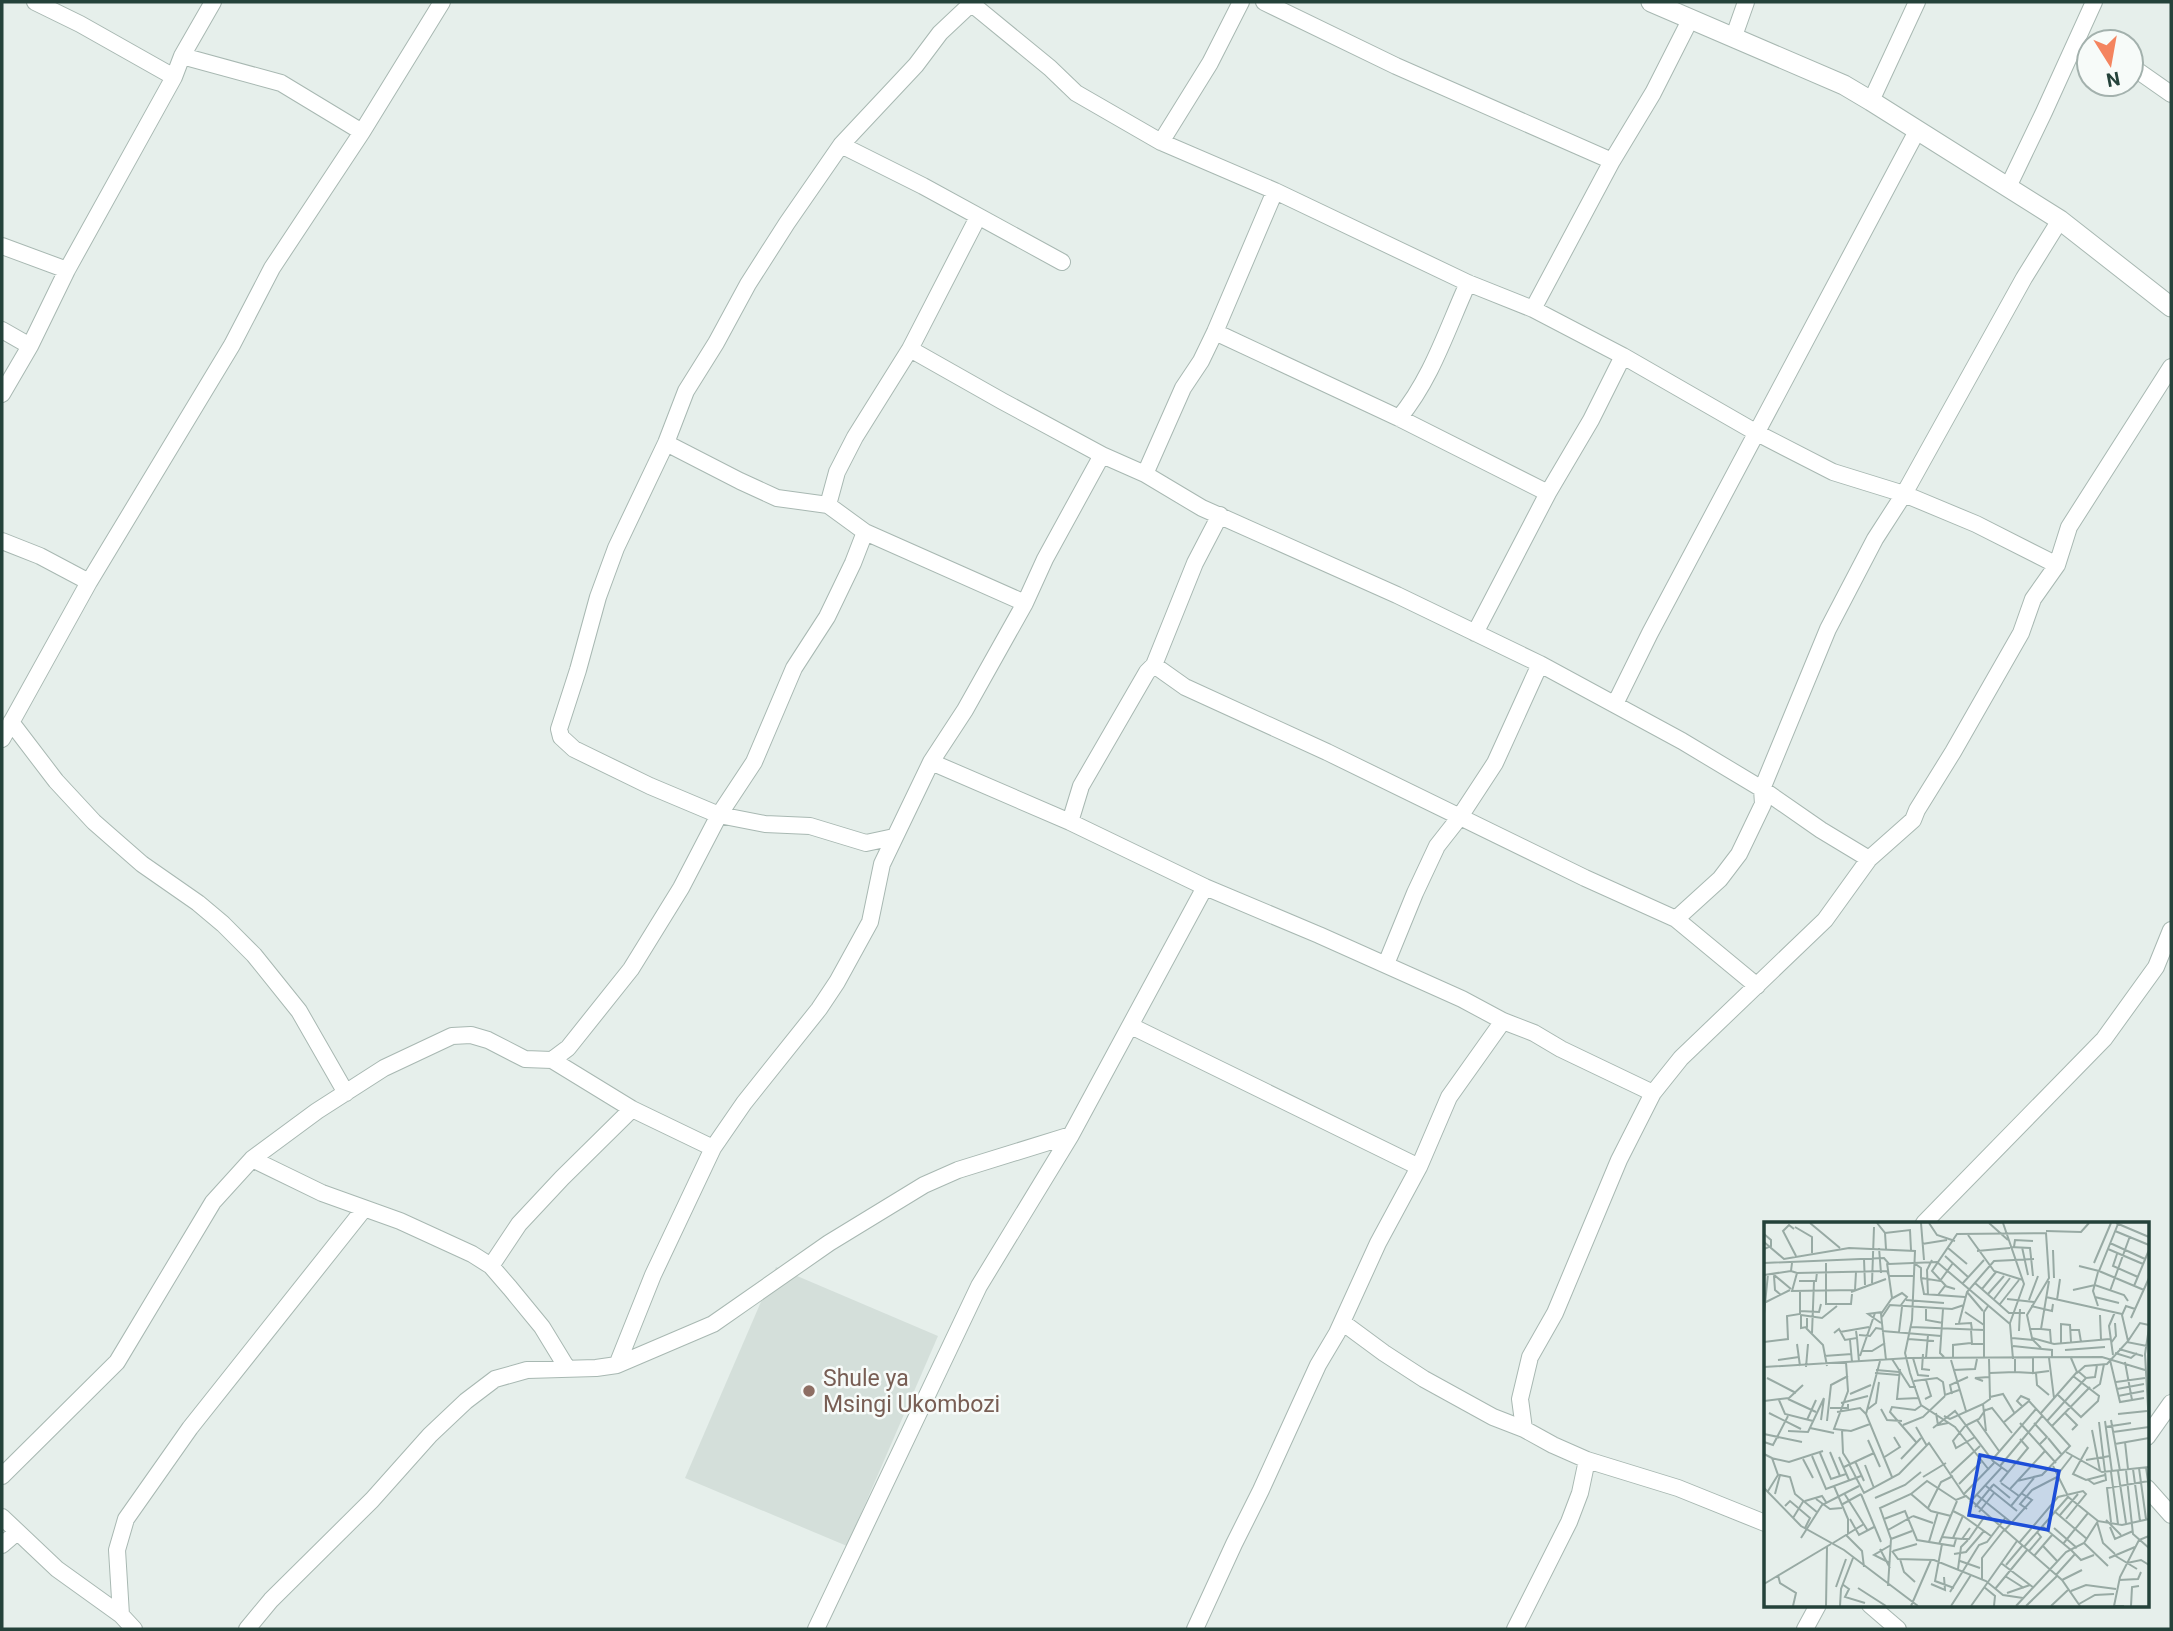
<svg xmlns="http://www.w3.org/2000/svg" width="2173" height="1631" viewBox="0 0 2173 1631" font-family="Roboto,sans-serif">
  <style>
    .built { fill: #d4dfda }
    .lines { fill: none; stroke-linecap: round; stroke-linejoin: round }
    .minor-casing { stroke: #a8b8b2; stroke-width: 18 }
    .tertiary-casing { stroke: #a8b8b2; stroke-width: 21 }
    .minor { stroke: #fff; stroke-width: 16 }
    .tertiary { stroke: #fff; stroke-width: 19 }
    .education-dot { fill: #8d6e63; stroke: #f7fbf9; stroke-width: 2.5 }
    .labels { text-anchor: middle; stroke-width: 5; stroke-linejoin: round; paint-order: stroke }
    .education-label { font-size: 23px; fill: #785e54; stroke: #f7fbf9; text-anchor: start }
    .inset-road { fill: none; stroke: #98aaa4; stroke-width: 2 }
    .view { fill: #1d4ed8; fill-opacity: 0.15; stroke: #1d4ed8; stroke-width: 3.5 }
    .inset-edge { fill: none; stroke: #24423a; stroke-width: 3.5 }
  </style>
  <rect width="100%" height="100%" fill="#e6efeb"/>
  <!-- built -->
  <path class="built" d="M776 1267 938 1336 847 1546 685 1478Z"/>
  <g class="lines">
    <defs>
      <path id="minor" d="M35 2 80 24 174 77
        M1264 2 1396 66 1612 161
        M972 4 1050 68 1076 93 1161 142 1275 191 1468 283 1533 309 1623 356 1757 433 1833 472 1904 494 1976 524 2057 565
        M1734 36 1746 2
        M182 56 281 83 362 132
        M2131 66 2171 94
        M1871 101 1917 2
        M1161 142 1210 63 1241 2
        M841 145 923 186 1062 262
        M2008 187 2044 112 2094 2
        M2 246 67 270
        M1533 309 1612 161 1653 93 1690 20
        M2 330 30 346
        M1215 332 1399 418 1548 493
        M910 349 1002 401 1102 455 1145 474 1202 508 1397 595 1540 664 1682 741 1762 789 1821 830 1869 859
        M2 394 30 346 67 270 174 77 182 56 213 2
        M1399 418C1432 378 1447 329 1468 283
        M1145 474 1183 388 1201 361 1215 332 1275 191
        M828 505 837 472 855 437 910 349 978 217
        M865 532 1025 603
        M2 541 40 556 89 582
        M1475 633 1548 493 1591 420 1623 356
        M1154 665 1185 687 1327 752 1585 878 1676 919 1757 986
        M1615 704 1650 633 1917 131
        M11 722 56 781 94 822 142 864 198 903 223 924 254 955 299 1011 346 1093
        M2 739 89 582 232 345 272 268 362 132 442 2
        M931 762 1070 822 1205 887 1319 935 1462 999 1503 1021 1534 1033 1561 1049 1653 1093
        M1070 822 1081 786 1147 672 1154 665 1195 563 1220 515
        M894 837 866 843 810 826 765 824 719 815 650 786 574 749 561 737 559 729 578 670 598 597 616 548 666 443 686 391 716 343 748 284 787 223 841 145 916 65 940 33 973 2
        M1676 919 1720 879 1739 854 1763 804 1762 789 1828 629 1875 539 1904 494 2024 278 2060 220
        M1386 964 1415 893 1437 846 1459 818 1495 763 1540 664
        M1131 1026 1419 1167
        M552 1060 632 1109 713 1148
        M252 1159 322 1193 400 1221 472 1254 491 1266 510 1288 542 1327 567 1368
        M1924 1223 2104 1039 2156 967 2171 930
        M491 1266 519 1224 562 1178 632 1109
        M1342 1322 1384 1353 1424 1379 1493 1417 1524 1429 1553 1445 1587 1460 1678 1488 1765 1523
        M617 1365 653 1275 713 1148 744 1103 819 1009 837 982 870 922 882 864 931 762 965 710 1025 603 1045 559 1102 455
        M1524 1429 1520 1399 1530 1357 1555 1313 1619 1160 1653 1093 1681 1058 1825 920 1869 859 1913 820 1917 810 1953 752 2021 633 2033 599 2057 565 2069 527 2171 367
        M2147 1437 2171 1403
        M2 1476 117 1362 213 1202 252 1159 317 1111 384 1068 452 1036 471 1035 488 1040 525 1059 552 1060 568 1048 631 969 681 888 719 815 754 762 794 668 827 617 853 563 865 532 828 505 777 498 740 481 666 443
        M2147 1488 2171 1515
        M2 1517 57 1569 121 1615 134 1629
        M2 1545 16 1533
        M1870 1605 1898 1629
        M121 1615 117 1550 126 1519 190 1428 364 1209
        M247 1629 271 1600 372 1500 430 1435 466 1401 495 1379 527 1370 596 1368 617 1365 713 1324 829 1243 924 1185 958 1170 1071 1135
        M816 1629 979 1286 1071 1135 1205 887
        M1195 1629 1234 1544 1261 1490 1318 1365 1337 1333 1378 1243 1419 1167 1449 1097 1503 1021
        M1515 1629 1569 1522 1580 1493 1587 1460
        M1805 1629 1818 1605"/>
      <path id="tertiary" d="M1651 2 1844 85 1871 101 2060 220 2171 307"/>
    </defs>
    <!-- minor casing -->
    <use href="#minor" class="minor-casing"/>
    <!-- tertiary casing -->
    <use href="#tertiary" class="tertiary-casing"/>
    <!-- minor -->
    <use href="#minor" class="minor"/>
    <!-- tertiary -->
    <use href="#tertiary" class="tertiary"/>
  </g>
  <!-- markers -->
  <circle class="education-dot" cx="809" cy="1391" r="7"/>
  <g class="labels">
    <!-- education labels -->
    <g class="education-label">
      <text x="823" y="1386">Shule ya<tspan x="823" dy="26">Msingi Ukombozi</tspan></text>
    </g>
  </g>
  <!-- overview -->
  <g transform="translate(1764 1222)">
    <rect width="385" height="385" fill="#e6efeb"/>
    <path class="inset-road" d="M46 1 76 26M113 1 121 11 122 27M157 1 160 38M165 1 173 13 191 19M225 1 244 18M239 1 260 62 246 101M352 1 385 15M31 5 48 15V31M30 7 25 3 19 9 32 34M282 9 317 10 325 1M351 9 385 23M121 11 146 8 147 28M0 12 7 18V24L0 27M204 13 230 49 259 58M0 20 20 37 85 26 151 29 148 98 141 131 146 151 157 183 191 205 225 248M346 21 381 37M158 22 183 18M246 25 266 26 269 54M250 25 251 18 269 19M258 25 264 53M115 26 117 51M184 26 203 42M344 27 379 42M289 28 290 56M213 29 246 26M353 32 349 44 374 55M181 34 204 55M100 37 101 63M0 41 120 36 125 42 173 40 246 102 249 137M28 41 27 49 33 51 123 49 125 54H150M62 41V82H87L88 72M150 41 157 46V56L176 59 189 41M330 41 347 1M315 44 335 49 354 2M335 49 380 68M334 50 329 69 334 84M33 51 28 69 91 68 92 50M9 52 27 67M0 53 27 49M10 54 11 68 17 73M157 56 160 72 201 75M35 59H52L53 50M108 61 110 5M211 61 245 91H261M198 62 220 38M182 64 168 49 193 12 282 11 285 56 263 93 268 116 290 122 346 117M370 64 385 28M218 67 232 50M309 68 331 63 360 73 364 79M346 69 366 14M87 70 122 57M203 70 219 89M224 72 240 54M164 73 163 48 168 38M174 73 181 64 191 67M282 75 358 92M331 75 355 81M127 77 138 71 143 75 137 83M230 77 246 56M243 77 270 80M142 78 180 81M265 78 274 54M293 78 296 57M2 80 26 68M236 82 255 58M267 84 288 89 289 82M162 87V98L179 101M179 87 176 131 180 135M36 89 55 90 57 82M201 90 220 103M0 92 4 52M37 93 58 96 73 84M37 93V106L43 105V96M336 93 337 118M118 95 126 83 188 87 200 83M367 96 385 56M117 101 104 92 118 90M195 101 203 70 230 39 270 37M191 102 207 101 208 108M147 105 220 108M42 106 59 123 63 144M385 106 381 132 385 203M265 107H277L285 59M277 107 286 108 287 121M207 108 208 122H220M306 108H315L317 120M118 109 177 114M255 109 256 87M76 110 105 105M135 110 138 85M48 111 50 59M70 111 75 107 81 118 93 116 92 109M95 113 106 114 112 106 118 107M93 116 95 140M248 116 269 118 277 126M144 117 170 119M86 118 88 140M364 119 358 93 362 84 371 87M364 119 376 101 385 103M0 120 24 117 23 94 36 92V69M297 121V102L306 103 307 120M347 121 352 114 351 101M33 122 36 144M249 124 288 128V136M355 127 379 134M301 128 341 125M98 129H108L121 121M351 131 367 136 373 131M159 132 158 147 166 148M349 133 345 104 351 90M60 134 88 132M96 134 111 91M149 136 154 153 165 154M162 136 164 113M189 136V123L207 121M220 136V90L224 84M269 136V151L285 149M285 136 290 176M128 137 146 165H152M251 137V150L269 151M14 138 35 135M122 138 117 92 128 76 123 41M187 138 202 189M346 138 356 180 380 176M116 139 102 192 128 255M82 140 84 169 70 207 87 209 106 202M361 140 368 178M0 145 145 136 338 135 381 148M42 145 44 122M136 147 133 177 155 176M112 148 135 150M189 148 211 147 213 137M315 150 322 156 331 155 333 143M111 151 135 153M226 151 251 150M272 151 273 163 285 173M313 151 321 144 343 142 363 120 383 124M3 156 32 171M150 159 173 156 179 160 181 173 195 168M219 159 211 156 225 155M352 160 381 156M329 167 336 162 340 142M353 167 380 162M86 172 107 163M188 172 186 163 204 155M293 172 317 195 334 179 335 174 309 154M354 174 380 169M226 175 239 172 251 192M24 177 52 190M161 177 167 174 162 158M15 178 21 192 49 199M0 179 25 176 39 163M77 181 104 174M219 182 226 177 225 137M259 185 253 179 257 174 266 178M66 186H84V182M104 187 112 181 115 160M117 187 123 198 138 199M222 188 228 186 248 211M73 190 96 186 102 192M5 191 37 207M172 191 174 203 184 201M277 191 313 150 307 136M301 191 313 203 308 208M354 192 383 189M180 194 186 197 219 182 222 209M43 198 52 178M57 198 60 176M213 198 235 229M347 198 356 249M63 199 67 163 84 154M283 199 322 156M341 199 348 250M239 201 265 179 306 224 278 253 253 259M256 201 292 241M270 201 283 215 276 222M139 203 159 195 181 174M201 204 189 219 192 226 211 215M201 204 215 197 222 187M288 204 326 165M152 205 163 224M341 205 367 201M46 206 70 211M169 206 191 189 229 239 244 250M78 208 79 231 86 242M328 208 336 249M24 209 44 210 60 176M349 210 385 205M0 212 38 220M284 216 298 233M104 218 116 245M0 220 9 223 24 194M152 220 126 190 128 185 151 188 158 183M361 220 364 247M351 222 385 216M324 225 309 252 322 258 341 253M66 230 76 254M302 230 338 250 385 245M56 231 67 257 82 252M0 232 8 236 14 253 4 269M48 234 62 267 97 254M75 235 85 258M7 236 25 240 59 229M119 236 136 225 130 215M39 237 49 256M137 237 157 216M228 238 272 187M322 238 346 234M91 239 100 259M85 242 100 271 135 252 165 221 201 274M101 243 110 266M236 244 279 193M289 244 303 272M80 245 110 231M382 245 385 266M375 246 382 297M369 247 376 299M362 248 369 312 385 326M354 249 362 301M347 250 354 302M187 251 216 224M294 252 308 234M159 255 182 241M323 257 330 262 342 258 335 200M236 260 264 226 256 217M237 261 255 274M195 262 217 240M229 262 246 276M70 264 84 297V312M222 264 253 289M0 266 37 304 80 328 154 384M246 267 281 229M80 271 104 309M11 272 16 253 26 255 31 272 54 291M97 272 117 320M147 272 167 289 187 294M200 272 230 241M213 273 248 301M303 274 334 299M111 276 141 263 157 250M52 277 66 287 78 286M41 279 58 274 62 280M206 280 238 245M77 283 97 272M21 284 26 279 46 296 41 306M247 284 270 256M211 285 229 263M164 286 177 260 189 254M263 287 256 282 268 268 295 254M189 289 199 294 189 316M290 289 323 317M215 290 230 271M296 293 314 272M149 294 169 301M199 294 227 314M29 296 40 278M86 297 95 313 110 305M120 297 141 289 153 318 190 324 192 317M342 298 357 313M333 300 339 321 351 332M347 300 343 266 385 259M278 304 307 328M346 305 351 317 369 309M290 306 313 326M124 308 149 294M240 309 268 278 257 271M82 313 98 329 100 345M178 315 198 317 206 306M37 316 58 283 95 264M127 317 148 309M199 317H205L221 294M165 320 174 290M69 321 100 302M255 321 294 275 319 269 322 272 302 297M320 321 344 344M175 322 193 279M178 322 171 359 190 366M299 322 324 291M279 324 294 340M260 325 304 275M116 327 126 346M307 328 317 338 330 333M128 329 134 337 170 338 222 359 239 373 259 376M129 329 153 322M265 329 277 315 273 310M190 332 202 330 220 309M350 333 373 347M270 334 288 313M345 336 371 325M136 337 140 350 151 360M196 339 216 346M126 341 110 333 127 323M237 341 270 366M363 341 377 338 385 343M242 343 258 324M194 347 197 325 204 318M14 353 16 361 32 371 29 384M292 353 311 332M241 354 260 366M218 357V336L240 308M298 358 318 348M355 358 374 357 377 350M0 362 67 322M78 362 85 367 81 375 101 381M167 362 181 368 180 355M124 364 127 317 116 286 147 272 163 259 192 278 202 274 298 358 316 384M72 365 82 337M220 365 231 374 230 384M94 366 122 384M231 367 263 328M307 369 322 363 352 367M186 370 215 323 223 320 242 295M243 371 266 363M315 382 331 373 350 372M62 384 63 325M76 384 77 367 89 336M147 384 167 338M187 384 207 353M207 384 253 319M252 384 302 330 320 321 334 299 358 303 385 297M262 384 293 354M287 384 305 367M360 384H350L356 355 375 318 385 314M367 384 368 365 375 364"/>
    <path class="view" d="M216 233 295 249 284 308 205 293Z"/>
    <rect width="385" height="385" class="inset-edge"/>
  </g>
  <!-- border -->
  <rect width="2173" height="1631" fill="none" stroke="#24423a" stroke-width="7"/>
  <!-- north arrow -->
  <g transform="translate(2110 63) rotate(169)"><circle r="33" fill="#f7fbf9" stroke="#a3b1ad" stroke-width="2"/>
  <path d="M0-5L12 26L0 18L-12 26Z" fill="#f4845f"/>
  <text y="-10" font-size="19" font-weight="bold" text-anchor="middle" fill="#24423a">N</text>
  </g>
</svg>
